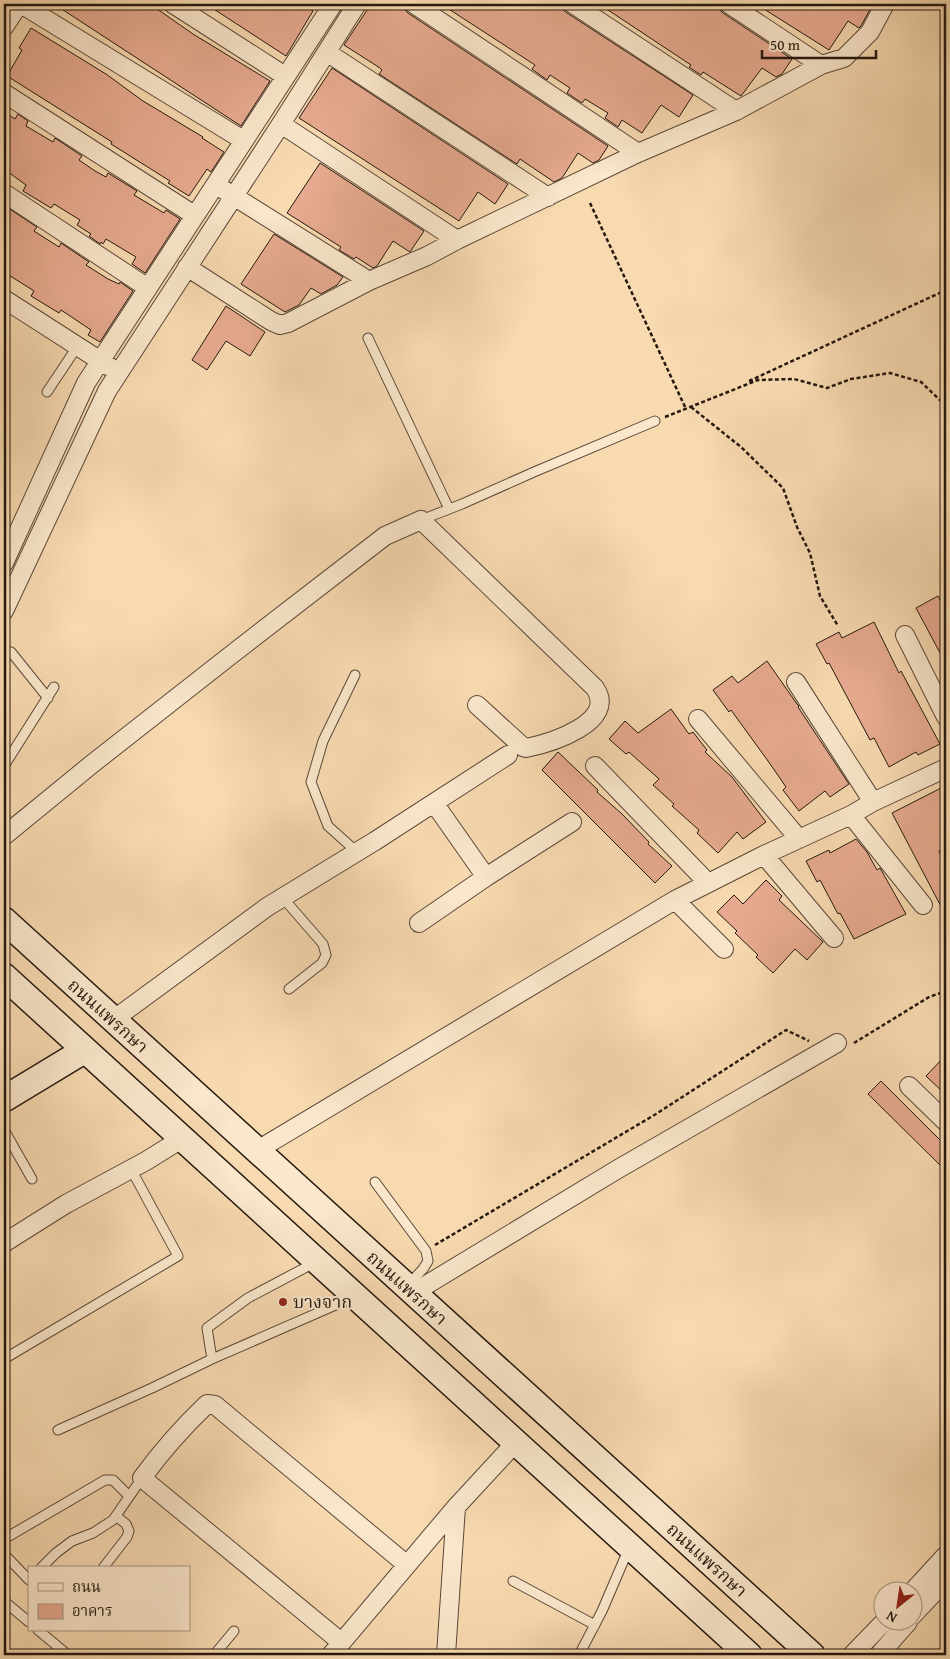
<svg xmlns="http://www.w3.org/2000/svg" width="950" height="1659" viewBox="0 0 950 1659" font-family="'Gentium Book Plus','Noto Serif Thai',serif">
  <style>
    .building { fill: #e7aa90; stroke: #25180f }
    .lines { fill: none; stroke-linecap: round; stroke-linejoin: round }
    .lane-casing { stroke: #5a4838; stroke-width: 11 }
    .street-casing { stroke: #5a4838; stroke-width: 20 }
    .secondary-casing { stroke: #25180f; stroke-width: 28 }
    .path { stroke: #25180f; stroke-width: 2.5; stroke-dasharray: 4 2.5; stroke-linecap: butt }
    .lane { stroke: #fae7cc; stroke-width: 9 }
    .street { stroke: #fae7cc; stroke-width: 18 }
    .secondary { stroke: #fae7cc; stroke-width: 25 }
    .poi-dot { fill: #8f2418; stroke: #fae7cc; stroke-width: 2 }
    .labels { text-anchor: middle; stroke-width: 4; stroke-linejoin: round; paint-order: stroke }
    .street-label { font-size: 18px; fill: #25180f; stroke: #fae7cc }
    .poi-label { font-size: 18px; fill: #25180f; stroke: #fae7cc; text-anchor: start }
  </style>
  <rect width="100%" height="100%" fill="#f8dab1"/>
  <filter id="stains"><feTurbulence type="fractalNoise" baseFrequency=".004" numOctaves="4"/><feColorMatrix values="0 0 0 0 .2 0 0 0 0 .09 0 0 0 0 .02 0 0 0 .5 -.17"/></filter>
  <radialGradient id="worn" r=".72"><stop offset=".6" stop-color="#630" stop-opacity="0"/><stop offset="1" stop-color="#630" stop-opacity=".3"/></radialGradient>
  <!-- building -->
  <path class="building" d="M54 4H150L193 34 270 81 241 126Z
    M206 4H302L313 11 286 56Z
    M371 4H399L408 13 608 146 599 160 593 163 578 153 562 178 554 182 520 159 517 164 379 74 382 70 380 68 344 45Z
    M441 4H556L567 13 693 95 679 117 661 105 642 133 622 120 618 127 605 118 608 113 585 99 582 103 567 93 570 88 550 75 547 80 532 69 535 65Z
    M599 4H713L723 13 792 59 782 74 776 77 762 68 741 96 703 72 701 75 689 67 691 65Z
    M756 4H873L861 26 859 28 848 21 829 50Z
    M31 28 106 74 143 101 203 137 202 138 224 152 211 172 207 169 189 196 168 183 170 181 111 144 112 142 7 76 22 50 19 48Z
    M332 68 508 184 495 204 478 192 459 221 299 118Z
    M4 112 15 119 18 114 28 121 26 126 53 142 55 138 82 156 79 160 95 171 106 177 108 173 137 191 134 195 164 213 166 210 180 219 145 273 132 264 136 257 106 239 103 244 101 242 100 244 89 236 91 234 77 225 80 220 54 204 51 208 23 191 26 185 4 169Z
    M320 163 424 231 410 252 393 241 377 266 373 268 356 257 354 259 339 250 341 247 287 213Z
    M8 208 37 227 34 231 59 247 61 243 89 262 86 265 108 279 119 284 120 282 133 291 100 342 88 335 91 330 61 310 59 313 31 296 34 291 4 272V215Z
    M274 234 343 277 337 285 321 294 311 288 299 305 285 312 241 284Z
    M226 306 265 332 250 356 226 341 207 370 192 360Z
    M938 596 946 611V664L916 608Z
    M874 622 899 673 901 671 940 744 918 755 916 752 889 767 874 738 870 740 829 663 827 664 816 644 839 632 842 638Z
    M767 661 797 704 799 706 798 707 849 784 830 797 825 791 799 811 783 790 786 787 768 761 731 710 729 712 713 690 732 676 738 683Z
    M671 709 689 734 693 732 707 750 705 752 732 777 766 822 743 839 737 832 718 853 697 833 699 830 672 806 674 804 653 785 659 779 629 752 626 754 609 739 625 721 638 733Z
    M558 752 598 790 597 792 622 814 649 842 648 844 672 866 655 883 542 770Z
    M941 788 946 798V847L939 851 946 865V916L892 813Z
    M856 839 867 852 877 870 880 868 906 914 854 939 840 913 838 914 820 880 817 882 806 861 829 850 830 853Z
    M766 880 782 896 779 900 823 942 807 960 795 949 773 973 756 957 758 955 735 933 737 931 717 912 734 895 743 904Z
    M946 1055V1095L926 1076Z
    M881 1081 946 1146V1171L868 1094Z"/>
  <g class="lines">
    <defs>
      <path id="lane" d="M368 338 449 509
        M47 392 77 347
        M421 520 462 504 534 472 655 421
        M11 652 48 698
        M355 675 323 741 311 782 328 826 357 852
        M4 766 54 687
        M283 898 323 944 326 955 322 963 289 989
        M4 1130 32 1179
        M375 1182 426 1251 428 1261 423 1269 408 1285
        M4 1359 178 1256 131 1169
        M212 1359 207 1328 248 1298 314 1263
        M58 1430 152 1388 212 1359 354 1297
        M4 1539 105 1480H113L129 1496
        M4 1554 29 1580
        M41 1568 56 1553 72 1541 93 1533 113 1520 142 1478
        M103 1568 127 1537 129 1531 126 1524 116 1516
        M513 1581 595 1625
        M4 1601 29 1622
        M38 1630 68 1655
        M214 1655 234 1631
        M579 1655 602 1611 629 1548"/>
      <path id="street" d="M21 4 243 140
        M173 4 285 76
        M414 4 638 153
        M573 4 736 111
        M729 4 821 65
        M4 27 19 4
        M328 53 548 197
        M4 93 194 215
        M281 124 457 240
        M224 190 369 281
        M4 193 148 288
        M187 267 271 321 280 325 288 323 369 281 427 256 457 240 638 153 736 111 821 65 844 58 870 32 885 4
        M4 299 110 367
        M4 563 86 383 333 4
        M4 611 107 391 281 124 357 4
        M905 635 946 717
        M796 682 873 802
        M698 719 799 839
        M595 766 708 883
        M434 803 486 877 572 822
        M851 815 923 905
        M4 836 92 764 231 655 385 536 421 520 595 688C618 722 551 743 526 748L523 747 477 705
        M764 855 834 938
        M675 900 724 949
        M419 923 486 877
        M113 1020 267 907 375 841 508 755
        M909 1086 946 1122
        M256 1151 675 900 764 855 851 815 873 802 946 768
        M4 1243 66 1204 146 1161 183 1138
        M413 1293 618 1169 837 1043
        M912 1592 946 1555
        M912 1616 946 1580
        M341 1642 142 1478C161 1452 183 1427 207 1404L215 1405 407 1565
        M331 1655 456 1507 516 1442
        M446 1655 456 1507
        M852 1655 884 1622
        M879 1655 908 1622"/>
      <path id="secondary" d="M4 920 812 1655
        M4 976 749 1655
        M4 1099 85 1050"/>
    </defs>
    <!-- lane casing -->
    <use href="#lane" class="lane-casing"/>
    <!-- street casing -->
    <use href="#street" class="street-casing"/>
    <!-- secondary casing -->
    <use href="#secondary" class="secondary-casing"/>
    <!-- path -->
    <path class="path" d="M590 203 686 409
      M749 381 946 290
      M691 407 741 447 783 488 797 527 810 553 820 596 838 626
      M665 417 758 380 794 379 827 388 851 379 890 373 921 382 946 406
      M854 1043 929 997 946 991
      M435 1245 656 1114 786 1030 809 1041"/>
    <!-- lane -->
    <use href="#lane" class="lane"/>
    <!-- street -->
    <use href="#street" class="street"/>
    <!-- secondary -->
    <use href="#secondary" class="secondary"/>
  </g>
  <!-- markers -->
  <circle class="poi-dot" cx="283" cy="1302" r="5"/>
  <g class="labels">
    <!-- street labels -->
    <g class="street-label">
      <text transform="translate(108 1016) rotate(42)" y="6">ถนนแพรกษา</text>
      <text transform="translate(407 1288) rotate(42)" y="6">ถนนแพรกษา</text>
      <text transform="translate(707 1560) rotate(42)" y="6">ถนนแพรกษา</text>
    </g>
    <!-- poi labels -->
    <g class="poi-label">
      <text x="293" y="1308">บางจาก</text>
    </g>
  </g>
  <!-- margin -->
  <rect width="950" height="1659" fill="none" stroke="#f8dab1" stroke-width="20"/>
  <rect x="5" y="5" width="940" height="1649" fill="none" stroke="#25180f" stroke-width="2.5"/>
  <rect x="10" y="10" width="930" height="1639" fill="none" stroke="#25180f"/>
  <!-- legend -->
  <rect x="28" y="1566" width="162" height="65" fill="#fae7cc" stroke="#a59480"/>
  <rect x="38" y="1583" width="25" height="8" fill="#fae7cc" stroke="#a59480"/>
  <text x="72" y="1592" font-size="15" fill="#25180f">ถนน</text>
  <rect x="38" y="1604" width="25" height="15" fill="#e7aa90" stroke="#a59480"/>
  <text x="72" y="1616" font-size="15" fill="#25180f">อาคาร</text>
  <!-- north arrow -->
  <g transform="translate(898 1606) rotate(210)"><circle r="24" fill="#fae7cc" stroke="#a59480"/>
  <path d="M0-4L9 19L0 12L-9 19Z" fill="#8f2418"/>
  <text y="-8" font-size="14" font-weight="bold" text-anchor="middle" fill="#25180f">N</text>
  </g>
  <!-- scale -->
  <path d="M762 50v8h114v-8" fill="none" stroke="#25180f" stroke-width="2.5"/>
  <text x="770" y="50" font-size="15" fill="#25180f" stroke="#fae7cc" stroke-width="4" paint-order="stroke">50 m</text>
  <rect width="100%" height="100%" filter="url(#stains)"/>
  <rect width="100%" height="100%" fill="url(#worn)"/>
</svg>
